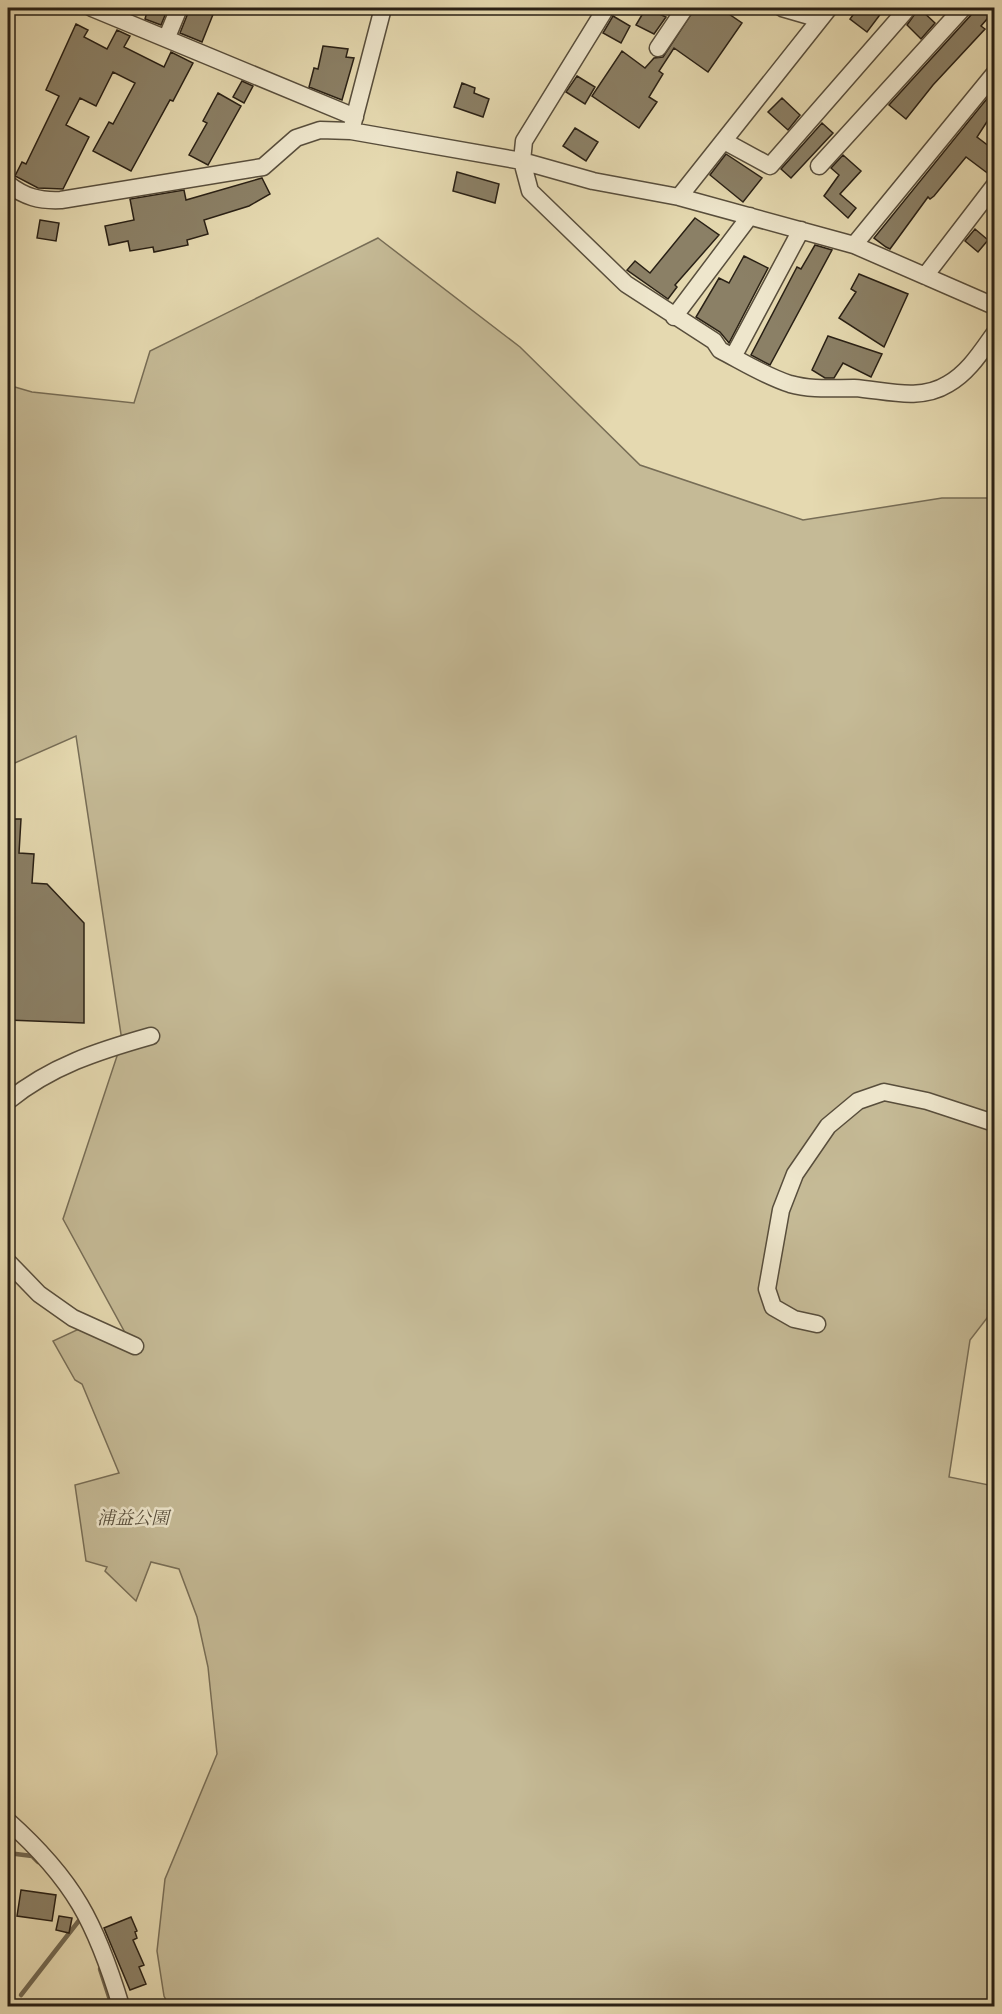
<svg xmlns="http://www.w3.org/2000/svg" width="1002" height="2014" viewBox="0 0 1002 2014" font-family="'Old Standard TT','Noto Serif JP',serif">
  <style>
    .green { fill: #c5ba96; stroke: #776d56; stroke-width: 1.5 }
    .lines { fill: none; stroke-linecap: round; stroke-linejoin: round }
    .stream { stroke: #736952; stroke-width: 4.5 }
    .building { fill: #8b8066; stroke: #292015; stroke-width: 1.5 }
    .minor-casing { stroke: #584e3c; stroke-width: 19 }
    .minor { stroke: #eee6cc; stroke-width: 16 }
    .labels { text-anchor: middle; stroke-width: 5; stroke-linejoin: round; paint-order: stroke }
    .park-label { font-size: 18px; font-style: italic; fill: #584e3c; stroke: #eee6cc }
  </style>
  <rect width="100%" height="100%" fill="#e5d9b0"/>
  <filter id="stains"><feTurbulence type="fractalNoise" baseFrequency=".00333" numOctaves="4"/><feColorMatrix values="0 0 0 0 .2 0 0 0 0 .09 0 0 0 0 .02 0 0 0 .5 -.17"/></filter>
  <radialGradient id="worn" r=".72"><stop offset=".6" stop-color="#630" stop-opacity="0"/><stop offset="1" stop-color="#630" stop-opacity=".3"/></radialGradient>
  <!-- green -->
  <path class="green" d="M378 238 520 347 640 465 803 520 942 498H994V1309L970 1340 949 1477 994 1486V2006H169L164 1996 157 1951 165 1879 217 1754 208 1667 197 1617 179 1569 151 1562 136 1601 105 1571 107 1567 86 1561 75 1485 119 1473 82 1384 75 1380 53 1341 81 1328 135 1351 63 1219 122 1041 76 736 8 766V385L32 392 134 403 150 351Z"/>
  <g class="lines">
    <!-- stream -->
    <path class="stream" d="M8 1853 32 1856 38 1862
      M100 1969 112 2006
      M21 1995 81 1918"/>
  </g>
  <!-- building -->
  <path class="building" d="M148 8H168L161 25 145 19Z
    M190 8H202L214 12 202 42 180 33Z
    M646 8 666 17 654 34 636 25Z
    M695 8H720L742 23 708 72 674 48 659 71 663 74 649 97 657 102 639 128 592 96 622 51 645 68 654 58 663 57Z
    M858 8H885L867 32 850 19Z
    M919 8 935 23 921 39 907 25Z
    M973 8H994V11L981 26 985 29 933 85 906 119 889 105 971 15Z
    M613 16 630 26 621 43 603 33Z
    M76 24 88 30 84 37 107 49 117 30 130 36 124 47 164 67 171 52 193 63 173 101 170 100 131 171 93 151 109 122 113 124 135 83 113 72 96 106 80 98 66 125 89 137 63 189 38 188 15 176 22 162 26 164 59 96 46 90Z
    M323 46 348 49 346 57 354 58 342 100 309 87 314 68 318 69Z
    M577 76 595 87 585 104 566 92Z
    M242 81 253 86 244 103 233 97Z
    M462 83 475 88 474 93 489 99 483 117 454 107Z
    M994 90V121L990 117 977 137 994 150V169L990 175 966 157 934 196 930 199 928 197 890 249 886 247 874 238Z
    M218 93 241 106 208 165 189 155 207 123 203 121Z
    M782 98 800 115 788 130 768 112Z
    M822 123 833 133 791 178 781 169Z
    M575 128 598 142 586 161 563 146Z
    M726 154 762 178 743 202 710 175Z
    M843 155 861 171 840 194 856 208 848 218 824 196 839 175 831 168Z
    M457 172 499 184 495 203 453 191Z
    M262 178 270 194 249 206 204 220 208 234 187 240 188 245 154 252 153 247 130 251 128 241 109 245 105 226 134 220 130 199 184 190 186 200Z
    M695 218 719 235 675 285 677 287 668 299 627 270 635 261 650 273Z
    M40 220 59 223 56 241 37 238Z
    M975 229 988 240 978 252 965 241Z
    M815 245 832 250 770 365 751 355 797 267 801 269Z
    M744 256 768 268 729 343 720 332 696 317 719 278 729 283Z
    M859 274 908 294 884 347 839 318 856 292 851 289Z
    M828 336 882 354 871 377 843 363 834 378H825L812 370Z
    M8 819H21L19 853 34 854 32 883 47 884 84 923V1023L8 1020Z
    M21 1890 56 1895 52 1921 17 1916Z
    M59 1916 72 1918 69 1933 56 1930Z
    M131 1917 137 1931 135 1932 137 1938 133 1940 144 1965 139 1967 146 1984 130 1990 104 1928Z"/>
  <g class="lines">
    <defs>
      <path id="minor" d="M92 8 355 117
        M606 8 524 141 522 161 530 191 626 284 714 341 720 350C743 362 765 376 790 384 811 390 832 388 854 388 885 390 919 402 948 384 968 373 981 352 994 334
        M782 8 820 19
        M167 37 179 8
        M658 48 685 8
        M352 127 383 8
        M724 141 770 166 908 8
        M819 166 963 8
        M8 184C25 197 39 201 61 200L263 167 296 138 320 130 351 131 522 161 593 181 679 197 854 245 994 306
        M679 197 829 8
        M854 245 994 74
        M925 276 994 186
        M674 317 750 216
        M733 357 801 230
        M8 1101C51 1066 98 1051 151 1036
        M8 1262 39 1294 73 1318 135 1346
        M817 1324 794 1319 773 1307 767 1289 781 1210 795 1174 828 1126 858 1101 884 1092 927 1101 994 1123
        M8 1821C74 1880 96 1923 121 2006"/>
    </defs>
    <!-- minor casing -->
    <use href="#minor" class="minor-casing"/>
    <!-- minor -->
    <use href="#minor" class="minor"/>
  </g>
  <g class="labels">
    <!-- park labels -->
    <g class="park-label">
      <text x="133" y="1524">浦益公園</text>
    </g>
  </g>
  <!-- margin -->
  <rect width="1002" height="2014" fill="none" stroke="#e5d9b0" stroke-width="30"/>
  <rect x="9" y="9" width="984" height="1996" fill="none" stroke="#292015" stroke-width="3"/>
  <rect x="15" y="15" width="972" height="1984" fill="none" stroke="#292015" stroke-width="1.5"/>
  <rect width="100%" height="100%" filter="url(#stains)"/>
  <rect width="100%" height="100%" fill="url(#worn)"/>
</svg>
